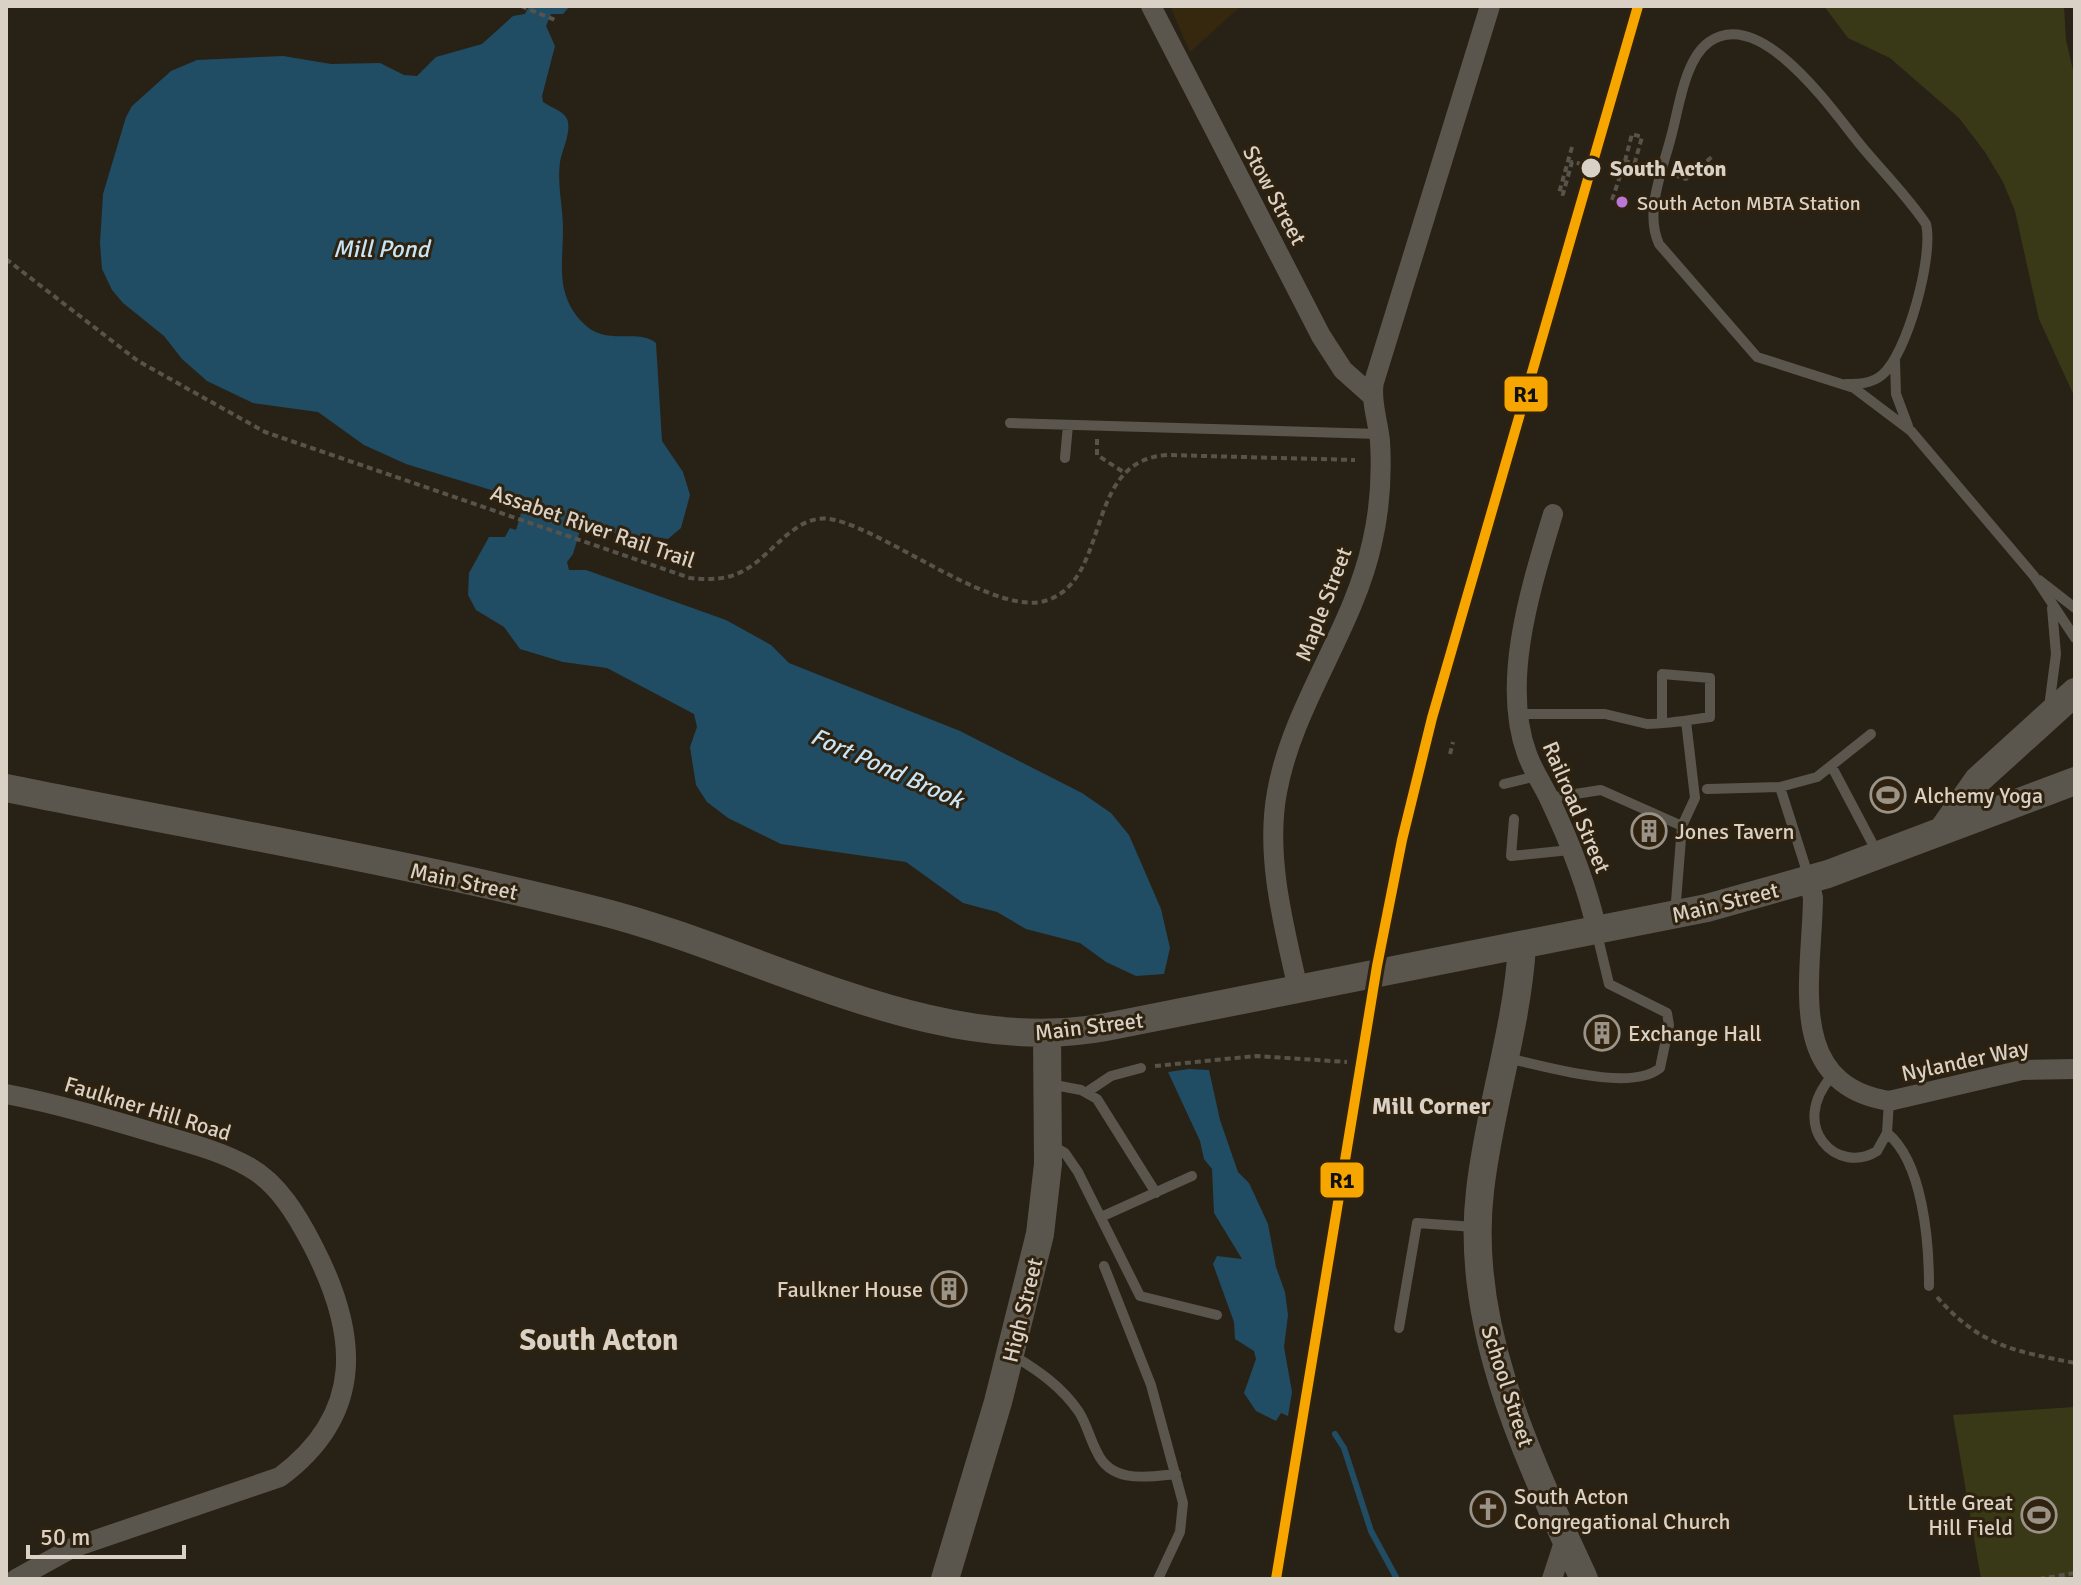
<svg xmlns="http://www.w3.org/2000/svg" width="2081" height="1585" viewBox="0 0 2081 1585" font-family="Signika,sans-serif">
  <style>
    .built { fill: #36270f }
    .green { fill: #393918 }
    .water { fill: #204d63 }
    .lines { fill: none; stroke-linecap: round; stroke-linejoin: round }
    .stream { stroke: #204d63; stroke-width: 6 }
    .path { stroke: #58534a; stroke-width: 4; stroke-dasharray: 6 4; stroke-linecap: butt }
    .lane { stroke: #5b564d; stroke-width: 10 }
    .street { stroke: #5b564d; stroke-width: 20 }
    .secondary { stroke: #5b564d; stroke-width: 28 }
    .rail-1-casing { stroke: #2f220f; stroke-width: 16 }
    .rail-1 { stroke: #f7a600; stroke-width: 10 }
    .stop-dot { fill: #dad1c6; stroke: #2f220f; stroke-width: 3 }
    .bus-dot { fill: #ba77d6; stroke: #2f220f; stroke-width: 3 }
    .labels { text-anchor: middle; stroke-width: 6; stroke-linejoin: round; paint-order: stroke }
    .bus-label { font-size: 20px; fill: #dad1c6; stroke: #2f220f; text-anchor: start }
    .stop-label { font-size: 22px; font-weight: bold; fill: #dad1c6; stroke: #2f220f; text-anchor: start }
    .street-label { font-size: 22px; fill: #dad1c6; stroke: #2f220f }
    .poi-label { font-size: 22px; fill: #dad1c6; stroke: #2f220f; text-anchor: start }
    .water-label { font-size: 24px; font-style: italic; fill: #c8e5f7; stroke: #2f220f }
    .neighbourhood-label { font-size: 24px; font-weight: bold; fill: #dad1c6; stroke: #2f220f }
    .district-label { font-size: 30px; font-weight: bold; fill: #dad1c6; stroke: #2f220f }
    .line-badge { stroke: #2f220f; stroke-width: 3 }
    .pale-badge-label { font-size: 22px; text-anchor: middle; font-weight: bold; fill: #111 }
  </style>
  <rect width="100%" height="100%" fill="#282116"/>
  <!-- built -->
  <path class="built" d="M1170 6H1241L1190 52Z"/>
  <!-- green -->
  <path class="green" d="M1824 6H2064L2066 40 2075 79V398L2039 319 2015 211 2003 182 1985 152 1959 118 1890 58 1848 38Z
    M2075 1407V1579H1981L1953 1415Z"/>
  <!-- water -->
  <path class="water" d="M529 6H570L563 14H551L546 26 555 46 542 96 543 102C550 107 564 111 567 119 572 131 562 150 560 162 557 184 563 207 563 229 563 264 555 293 582 322 606 348 637 327 656 343L662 441 683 472 690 495 681 528 668 539 644 535 624 538 597 524 580 531 573 554 567 562 569 570H586L726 620 771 645 789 663 960 731 1082 793 1111 813 1129 835 1161 909 1170 948 1164 974 1136 976 1106 962 1080 943 1026 929 997 912 963 903 906 862 781 844 728 818 707 802 696 785 690 747 697 727 694 714 607 668 563 662 520 649 504 627 476 610 468 595 469 573 489 537H505L510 528 516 530 522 510 517 508V498L406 464 364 445 318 412 253 403 207 381 182 359 164 336 123 303 112 290 102 269 100 243 103 194 126 117 132 106 171 71 197 60 283 56 331 64 380 63 404 75 417 76 436 57 482 44 513 16 525 14Z
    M1189 1069 1209 1070 1220 1120 1238 1172 1249 1183 1268 1224 1276 1267 1285 1292 1288 1315 1284 1347 1292 1392 1288 1416 1281 1413 1276 1421 1256 1411 1244 1393 1256 1359 1254 1351 1235 1339 1234 1322 1213 1264 1217 1256 1242 1259 1214 1213 1212 1169 1204 1159 1200 1141 1168 1072Z"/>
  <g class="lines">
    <!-- stream -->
    <path class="stream" d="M1335 1434 1344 1448 1371 1531 1397 1579"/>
    <!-- path -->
    <path class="path" d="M521 6 555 20
      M1572 147 1559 193 1563 194 1572 162 1582 164
      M1625 161 1632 134 1642 137 1631 176
      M1674 175 1686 179 1714 155
      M1612 200 1625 161 1647 167
      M6 259 138 361 265 432 690 578C709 580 726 580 743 571 774 555 796 510 835 520 890 533 999 619 1048 600 1112 577 1083 459 1168 455L1355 460
      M1097 439V455L1125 473
      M1450 754 1453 742
      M1155 1066 1256 1056 1347 1062
      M1937 1297C1980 1346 2014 1351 2075 1363
      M2039 1579 2075 1573"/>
    <!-- lane -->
    <path class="lane" d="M1895 361 1896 394 1908 426
      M1846 384C1859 384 1871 384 1882 375 1907 355 1934 255 1926 224 1908 197 1884 173 1863 148 1836 116 1762 4 1709 42 1684 60 1679 109 1671 137 1663 169 1644 212 1659 244L1757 357 1854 388 1911 431 2034 576 2075 638
      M1010 423 1379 434
      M1065 458 1068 425
      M2039 580 2075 608
      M2049 707 2056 654 2052 608
      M1520 714H1605L1647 724C1668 724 1690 720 1710 717V678L1662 674V723
      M1832 767 1878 854
      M1504 784 1537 776
      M1780 787 1809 878
      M1707 789 1780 787 1817 777 1871 734
      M1549 798 1601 790 1682 826
      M1514 819 1511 856 1570 850
      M1675 914 1682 826 1695 798 1686 721
      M1506 1058C1542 1065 1630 1093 1660 1068L1669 1025 1667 1013 1609 984 1597 934
      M1832 1076C1787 1127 1838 1176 1877 1151L1887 1133 1889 1101
      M1049 1084 1081 1090 1097 1099 1156 1193
      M1087 1092 1111 1076 1141 1068
      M1887 1133C1923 1162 1929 1242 1929 1286
      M1050 1144 1065 1153 1078 1172 1140 1296 1217 1315
      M1101 1217 1192 1176
      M1104 1266 1151 1385 1183 1503 1180 1532 1158 1579
      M1399 1328 1417 1223 1475 1227
      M1012 1355C1038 1370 1062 1387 1079 1412 1087 1425 1090 1439 1097 1452 1111 1484 1148 1477 1176 1474"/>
    <!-- street -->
    <path class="street" d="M1151 6 1321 336 1343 370 1371 395
      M1553 514C1532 584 1500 681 1527 754 1532 769 1542 783 1549 798 1569 840 1587 885 1597 931
      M1809 880 1813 898C1812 978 1784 1084 1889 1101L2022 1070 2075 1069
      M1298 989C1284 926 1265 857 1277 792 1293 704 1353 630 1372 543 1380 509 1382 475 1380 441 1378 421 1370 399 1374 382L1490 6
      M6 1094C58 1104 108 1119 158 1134 189 1143 221 1151 249 1167 279 1184 298 1217 313 1246 358 1333 366 1413 280 1477L72 1548 16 1579
      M1552 1579 1565 1539"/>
    <!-- secondary -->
    <path class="secondary" d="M6 788C203 828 403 862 599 911 762 952 935 1059 1106 1027L1707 908 1828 874 2075 781
      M1942 831 1978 780 2075 692
      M1522 946C1517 1029 1489 1109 1480 1191 1464 1327 1529 1459 1584 1579
      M945 1579 998 1402 1040 1234 1048 1164 1047 1034"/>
    <defs>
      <path id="rail-1" d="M1276 1579 1377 966 1402 840 1432 718 1638 6"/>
    </defs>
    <!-- rail-1 casing -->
    <use href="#rail-1" class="rail-1-casing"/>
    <!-- rail-1 -->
    <use href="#rail-1" class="rail-1"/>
  </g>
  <!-- icons -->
  <defs>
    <symbol id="stadium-ring" viewBox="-11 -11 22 22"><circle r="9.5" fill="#2f220f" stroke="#9c9388" stroke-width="1.5"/><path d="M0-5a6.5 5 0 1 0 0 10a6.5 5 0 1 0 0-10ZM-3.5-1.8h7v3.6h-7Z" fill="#9c9388"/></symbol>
    <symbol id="building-ring" viewBox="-11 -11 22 22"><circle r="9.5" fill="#2f220f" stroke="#9c9388" stroke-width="1.5"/><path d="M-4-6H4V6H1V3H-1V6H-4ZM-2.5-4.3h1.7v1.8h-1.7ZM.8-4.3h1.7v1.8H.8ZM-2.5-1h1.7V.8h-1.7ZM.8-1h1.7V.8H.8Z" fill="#9c9388"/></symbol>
    <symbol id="church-ring" viewBox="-11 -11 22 22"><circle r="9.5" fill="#2f220f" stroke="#9c9388" stroke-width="1.5"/><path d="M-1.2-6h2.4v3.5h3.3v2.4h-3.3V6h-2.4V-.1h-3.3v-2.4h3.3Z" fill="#9c9388"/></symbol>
  </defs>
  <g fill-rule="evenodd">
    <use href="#stadium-ring" x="1868" y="775" width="40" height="40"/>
    <use href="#building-ring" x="1629" y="811" width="40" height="40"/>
    <use href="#building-ring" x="1582" y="1013" width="40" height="40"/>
    <use href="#building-ring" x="929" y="1269" width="40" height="40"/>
    <use href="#church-ring" x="1468" y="1489" width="40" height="40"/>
    <use href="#stadium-ring" x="2019" y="1495" width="40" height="40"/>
  </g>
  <!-- markers -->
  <circle class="stop-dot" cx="1591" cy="168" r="11"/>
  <circle class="bus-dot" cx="1622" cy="202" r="7"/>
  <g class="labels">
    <!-- bus labels -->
    <g class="bus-label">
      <text x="1637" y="210">South Acton MBTA Station</text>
    </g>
    <!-- stop labels -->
    <g class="stop-label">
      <text x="1610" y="176">South Acton</text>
    </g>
    <!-- street labels -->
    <g class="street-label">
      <text transform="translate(1275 195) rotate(62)" y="8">Stow Street</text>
      <text transform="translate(593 526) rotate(19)" y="8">Assabet River Rail Trail</text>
      <text transform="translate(1323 604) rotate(-69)" y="8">Maple Street</text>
      <text transform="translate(1577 807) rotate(67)" y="8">Railroad Street</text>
      <text transform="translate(464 881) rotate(12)" y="8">Main Street</text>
      <text transform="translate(1725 902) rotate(-14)" y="8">Main Street</text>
      <text transform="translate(1089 1026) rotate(-7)" y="8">Main Street</text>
      <text transform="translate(1965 1060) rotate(-12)" y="8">Nylander Way</text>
      <text transform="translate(148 1108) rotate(17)" y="8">Faulkner Hill Road</text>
      <text transform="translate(1022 1310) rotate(-76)" y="8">High Street</text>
      <text transform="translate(1508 1386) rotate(72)" y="8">School Street</text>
    </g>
    <!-- poi labels -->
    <g class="poi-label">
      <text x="1914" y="803">Alchemy Yoga</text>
      <text x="1675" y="839">Jones Tavern</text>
      <text x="1628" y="1041">Exchange Hall</text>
      <text x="923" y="1297" text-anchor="end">Faulkner House</text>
      <text x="1514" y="1504">South Acton<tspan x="1514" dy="25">Congregational Church</tspan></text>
      <text x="2013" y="1510" text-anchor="end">Little Great<tspan x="2013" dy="25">Hill Field</tspan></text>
    </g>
    <!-- water labels -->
    <g class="water-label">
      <text x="381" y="257">Mill Pond</text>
      <text transform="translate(887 768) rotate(24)" y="8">Fort Pond Brook</text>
    </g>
    <!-- neighbourhood labels -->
    <g class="neighbourhood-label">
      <text x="1431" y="1114">Mill Corner</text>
    </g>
    <!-- district labels -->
    <g class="district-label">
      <text x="599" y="1350">South Acton</text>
    </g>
  </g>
  <g class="line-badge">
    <rect x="1503" y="375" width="46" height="38" rx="8" fill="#f7a600"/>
    <rect x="1319" y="1161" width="46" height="38" rx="8" fill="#f7a600"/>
  </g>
  <g class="pale-badge-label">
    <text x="1526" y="402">R1</text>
    <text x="1342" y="1188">R1</text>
  </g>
  <!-- border -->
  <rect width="2081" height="1585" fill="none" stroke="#dad1c6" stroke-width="16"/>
  <!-- scale -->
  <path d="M28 1545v12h156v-12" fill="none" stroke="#dad1c6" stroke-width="4"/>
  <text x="40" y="1545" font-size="24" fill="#dad1c6" stroke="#2f220f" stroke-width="6" paint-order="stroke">50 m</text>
</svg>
